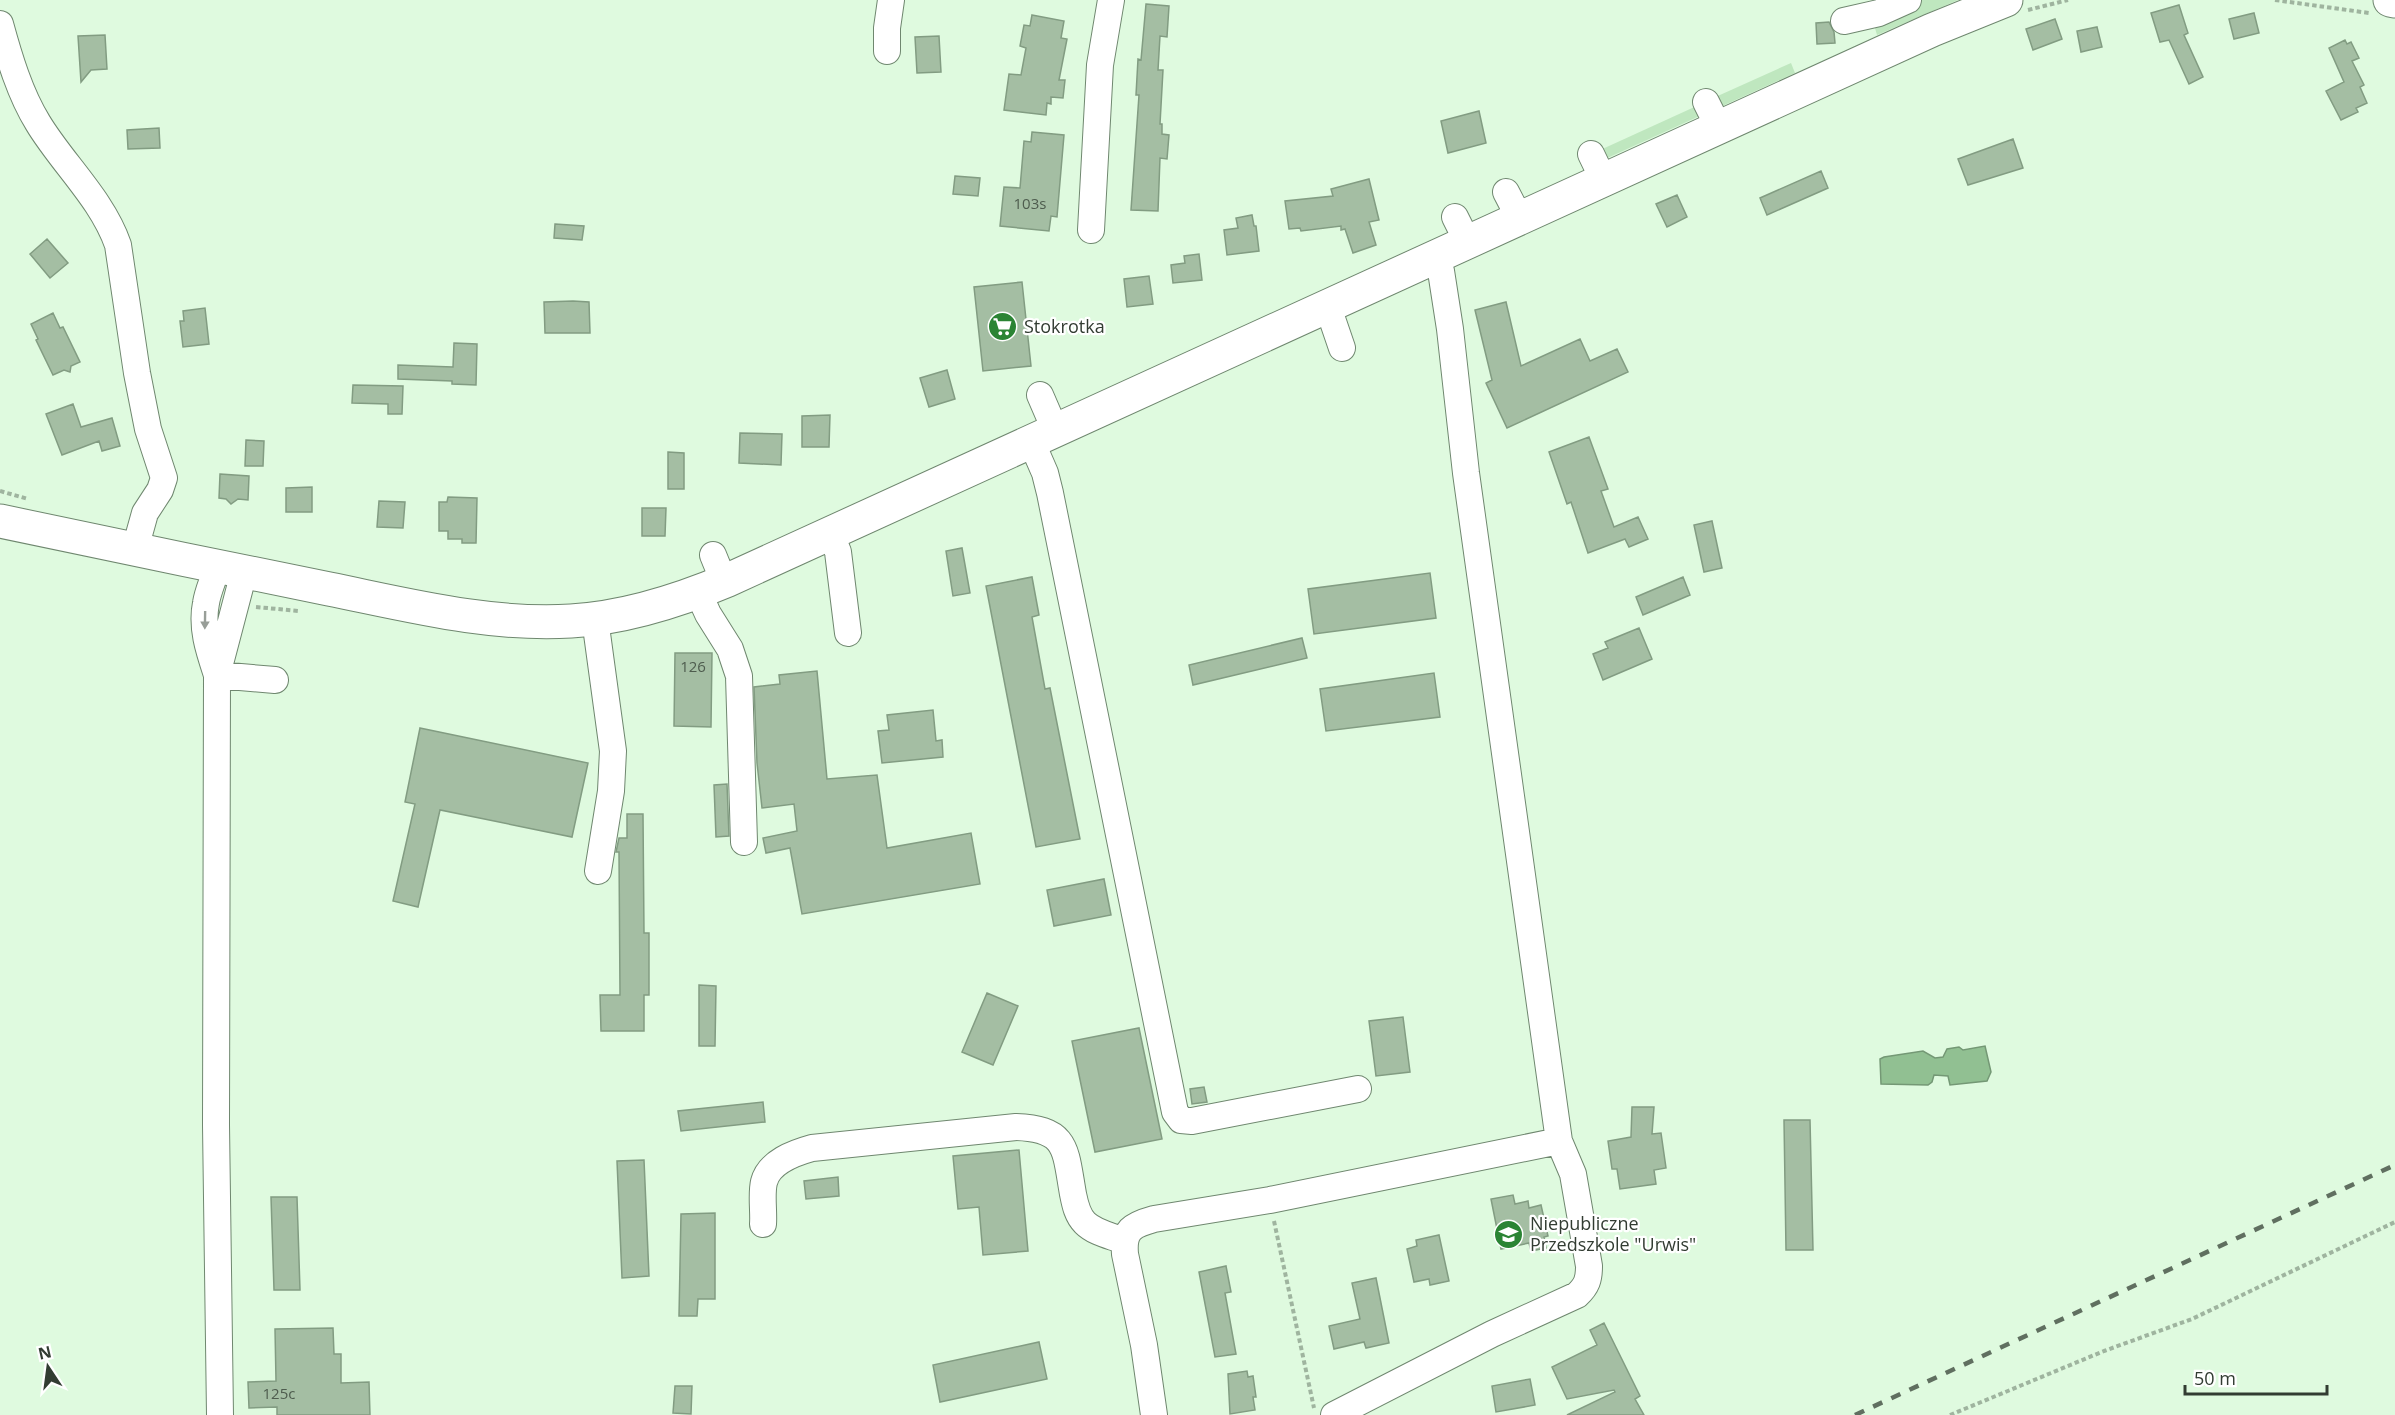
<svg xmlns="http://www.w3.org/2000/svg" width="2395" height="1415" viewBox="0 0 2395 1415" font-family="'Open Sans',sans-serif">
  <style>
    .green { fill: #bfe7bf }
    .water { fill: #91c092; stroke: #749875; stroke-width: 1.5 }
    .building { fill: #a4bea3; stroke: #829c82; stroke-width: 1.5 }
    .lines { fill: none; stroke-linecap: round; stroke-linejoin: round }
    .minor-casing { stroke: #6f876f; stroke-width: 28 }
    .major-casing { stroke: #6f876f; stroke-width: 35 }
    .path { stroke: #9fb49f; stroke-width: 4; stroke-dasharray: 4.5 3; stroke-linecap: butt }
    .minor { stroke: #fff; stroke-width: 26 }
    .major { stroke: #fff; stroke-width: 33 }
    .rail { stroke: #606f60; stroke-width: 4.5; stroke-dasharray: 10 10; stroke-linecap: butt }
    .oneway { fill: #989e98 }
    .labels { text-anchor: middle; stroke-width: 4.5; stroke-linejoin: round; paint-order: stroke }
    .number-label { font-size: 15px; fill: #4e5c4e }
    .poi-label { font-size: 18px; fill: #323c32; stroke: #fff; text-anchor: start }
  </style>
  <rect width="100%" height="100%" fill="#dffadf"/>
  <!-- green -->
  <path class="green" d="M1918 0H1958L1877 35 1873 21Z
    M1791 63 1795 73 1718 108 1711 99Z
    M1701 104 1704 114 1603 160 1598 151Z"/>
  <!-- water -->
  <path class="water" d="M1985 1046 1991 1072 1987 1081 1950 1085 1948 1076 1934 1075 1932 1082 1928 1085 1881 1084 1880 1059 1884 1057 1923 1051 1935 1058 1943 1057 1947 1049 1959 1047 1963 1050Z"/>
  <!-- building -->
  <path class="building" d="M1146 4 1169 6 1167 37 1160 36 1158 70H1163L1160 124H1162V134L1169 135 1167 159 1160 158 1158 211 1131 210 1139 95H1136L1138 59 1141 60Z
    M2179 5 2188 33 2184 35 2203 77 2189 84 2169 40 2160 42 2151 13Z
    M2254 13 2259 33 2234 39 2229 19Z
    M1032 15 1064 21 1061 38 1067 39 1059 80H1065L1063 98 1051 97V104L1047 103 1046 115 1004 110 1009 74 1021 75 1026 48 1020 46 1024 25 1030 26Z
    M2055 19 2062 39 2033 50 2026 29Z
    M1829 22 1834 32 1835 43 1817 44 1816 23Z
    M2097 27 2102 47 2081 52 2077 31Z
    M105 35 107 69 91 70 81 82 78 36Z
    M939 36 941 72 917 73 915 37Z
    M2345 40 2347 44 2351 42 2359 58 2352 61 2364 85 2360 87 2367 103 2356 108 2358 112 2341 120 2326 91 2344 82 2329 48Z
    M1479 111 1486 143 1448 153 1441 121Z
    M159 128 160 148 128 149 127 130Z
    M1032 132 1064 135 1057 217 1051 216 1049 231 1000 226 1004 187 1020 188 1024 141 1031 142Z
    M2013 139 2023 168 1968 185 1958 159Z
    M1821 171 1828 188 1767 215 1760 198Z
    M955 176 980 178 978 196 953 194Z
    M1369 179 1379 220 1369 222 1376 245 1353 253 1345 229 1341 230V226L1301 231 1300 228 1289 229 1285 201 1333 196 1331 189Z
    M1677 195 1687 217 1667 227 1656 204Z
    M1252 215 1254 226H1256L1259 251 1227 255 1224 230 1238 228 1236 218Z
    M555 224 584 226 582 240 554 238Z
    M47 239 68 263 50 278 30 254Z
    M1199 254 1202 280 1173 283 1171 265 1185 263 1184 256Z
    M1149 276 1153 304 1127 307 1124 279Z
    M1022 282 1031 366 983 371 974 287Z
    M573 301 589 302 590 333H545L544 302Z
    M1506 302 1521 366 1580 339 1590 361 1617 349 1628 372 1507 428 1486 383 1492 380 1475 310Z
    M205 308 209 344 183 347 180 321H184L183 311Z
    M53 313 60 328 63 327 80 362 71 366 70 372 64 370 53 375 36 340 38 339 31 324Z
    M454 343 477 344 476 385 452 384V381L398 379V365L453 367Z
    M947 370 955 399 929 407 920 378Z
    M353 385 403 386 402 414H388V404L352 403Z
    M73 404 81 427 112 418 120 446 102 451 99 441 62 455 46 414Z
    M830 415 829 447H802V416Z
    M740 433 782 434 781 465 739 463Z
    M1589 437 1608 489 1601 491 1614 527 1638 517 1648 539 1629 547 1625 539 1588 553 1571 502 1567 504 1549 452Z
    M246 440 264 441 263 466H245Z
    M668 452 684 453V489H668Z
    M220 474 249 476 248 500 238 499 231 504 226 499 219 498Z
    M312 487V512H286V488Z
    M448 497 477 498 476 543H462V539H448V531H439V502H447Z
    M379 501 405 502 403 528 377 527Z
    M642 508H666L665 536H642Z
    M1712 521 1722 568 1704 572 1694 525Z
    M962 548 970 593 953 596 946 551Z
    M1430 573 1436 618 1314 634 1308 589Z
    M1032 577 1039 615 1032 617 1045 689 1050 688 1080 839 1036 847 986 586Z
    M1683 577 1690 595 1643 615 1636 597Z
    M1639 628 1652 659 1603 680 1593 654 1608 648 1605 642Z
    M1302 638 1307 658 1193 685 1189 665Z
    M675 653H712L711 727 674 726Z
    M817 671 827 779 877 775 887 848 971 833 980 884 802 914 790 848 766 853 763 838 797 831 794 804 762 808 757 763 754 687 780 684 779 675Z
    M1434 673 1440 717 1326 731 1320 689Z
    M933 710 936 741 942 740 943 757 882 763 878 731 889 730 887 715Z
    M420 728 588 763 572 837 440 810 418 907 393 901 415 804 405 802Z
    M727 784 729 836 716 837 714 785Z
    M627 814H643L644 933H649V995H644V1031H601L600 995H620L619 852H616L619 838H627Z
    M1104 879 1111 915 1054 926 1047 890Z
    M699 985 716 986 715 1046H699Z
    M987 993 1018 1006 993 1065 962 1052Z
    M1403 1017 1410 1072 1376 1076 1369 1021Z
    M1139 1028 1162 1139 1095 1152 1072 1041Z
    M1204 1087 1207 1102 1192 1104 1190 1089Z
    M763 1102 765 1122 681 1131 678 1111Z
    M1632 1107H1654L1652 1134 1661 1133 1666 1168 1654 1170 1656 1184 1620 1189 1617 1169H1612L1608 1141 1631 1137Z
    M1784 1120H1810L1813 1250H1786Z
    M1019 1150 1028 1251 983 1255 979 1207 958 1209 953 1156Z
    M644 1160 649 1276 622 1278 617 1161Z
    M838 1177 839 1196 806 1199 804 1181Z
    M1513 1195 1515 1204 1528 1201 1529 1208 1541 1205 1548 1236 1544 1237 1546 1248 1531 1251 1529 1243 1501 1249 1491 1199Z
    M271 1197H297L300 1290H274Z
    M715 1213V1299H698L697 1316H679L681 1214Z
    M1439 1235 1449 1281 1430 1285 1429 1279 1414 1282 1407 1249 1417 1246 1416 1240Z
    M1226 1266 1231 1292 1225 1293 1236 1354 1215 1357 1199 1272Z
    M1376 1278 1389 1343 1366 1348 1364 1342 1334 1349 1329 1326 1360 1319 1352 1283Z
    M1604 1323 1640 1396 1635 1399 1644 1415H1567L1615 1392 1614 1390 1567 1399 1552 1367 1597 1345 1590 1330Z
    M333 1328 334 1354H341V1383L369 1382 370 1415H277V1407L249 1408 248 1382 276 1381 275 1329Z
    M1039 1342 1047 1379 940 1402 933 1365Z
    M1247 1371 1248 1377 1253 1376 1256 1397H1253L1255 1410 1230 1414 1228 1374Z
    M1530 1379 1535 1405 1496 1412 1492 1386Z
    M675 1386H692L691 1414 673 1413Z"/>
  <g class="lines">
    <defs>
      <path id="minor" d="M1844 21 1879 13 1908 0
        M0 24C9 57 20 94 38 123 62 163 102 199 118 245L137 373 148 429 164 478 160 490 145 513 135 549
        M887 51V28L891 0
        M1706 102 1719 128
        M1591 154 1604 181
        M1506 192 1520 219
        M1455 217 1468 243
        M1091 230 1100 65 1111 0
        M1328 307 1342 348
        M1040 395 1056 432
        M1032 443 1045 473 1050 493 1175 1112 1181 1120 1192 1121 1358 1089
        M831 534 838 552 848 633
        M713 555 724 582
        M698 592 708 614 730 649 739 676 744 842
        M595 619 613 751 611 791 598 871
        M217 675C209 651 201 628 206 603 208 590 214 579 217 566
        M217 675 275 680
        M763 1224C764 1212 761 1194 764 1182 769 1162 794 1153 812 1148L1016 1127C1068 1129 1065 1149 1073 1194 1075 1204 1077 1215 1085 1223 1095 1233 1112 1236 1124 1241
        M220 1415 216 1125 217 675 244 572
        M1154 1415 1144 1345 1125 1254C1123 1230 1132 1225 1154 1219L1270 1200 1559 1141 1466 473 1450 329 1441 271 1436 257
        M1334 1415 1492 1334 1577 1295C1587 1286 1589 1279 1589 1266L1573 1174 1559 1141"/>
      <path id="major" d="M2390 0 2395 1
        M0 521C110 544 219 567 329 589 408 605 489 626 571 621 625 618 678 601 728 580L1932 30 2006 0"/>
    </defs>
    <!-- minor casing -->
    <use href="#minor" class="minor-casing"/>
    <!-- major casing -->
    <use href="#major" class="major-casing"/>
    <!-- path -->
    <path class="path" d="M2275 0 2369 13
      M2028 10 2068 0
      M0 491 28 499
      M256 607 299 611
      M1274 1221 1314 1408
      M1950 1415 2104 1351 2192 1319 2395 1222"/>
    <!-- minor -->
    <use href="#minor" class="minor"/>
    <!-- major -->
    <use href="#major" class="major"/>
    <!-- rail -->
    <path class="rail" d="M1855 1415 2395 1165"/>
  </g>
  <!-- one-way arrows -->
  <defs><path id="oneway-solid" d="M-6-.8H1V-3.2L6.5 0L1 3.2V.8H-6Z" transform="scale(1.5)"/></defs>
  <use class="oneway" href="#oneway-solid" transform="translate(205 620) rotate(91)"/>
  <!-- icons -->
  <defs>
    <symbol id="supermarket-disc" viewBox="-11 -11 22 22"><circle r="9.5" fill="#2b8434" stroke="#fff"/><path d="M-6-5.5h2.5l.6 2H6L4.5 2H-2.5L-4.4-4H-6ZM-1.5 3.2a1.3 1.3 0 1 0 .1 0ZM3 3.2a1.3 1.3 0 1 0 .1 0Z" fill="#fff"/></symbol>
    <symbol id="school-disc" viewBox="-11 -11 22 22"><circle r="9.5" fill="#2b8434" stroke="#fff"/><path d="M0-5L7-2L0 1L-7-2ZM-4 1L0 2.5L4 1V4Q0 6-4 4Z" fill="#fff"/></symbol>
  </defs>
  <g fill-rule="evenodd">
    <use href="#supermarket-disc" x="986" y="310" width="33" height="33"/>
    <use href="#school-disc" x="1492" y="1218" width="33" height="33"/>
  </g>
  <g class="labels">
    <!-- number labels -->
    <g class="number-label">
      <text x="1030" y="209">103s</text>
      <text x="693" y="672">126</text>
      <text x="279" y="1399">125c</text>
    </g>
    <!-- poi labels -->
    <g class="poi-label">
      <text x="1024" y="333">Stokrotka</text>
      <text x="1530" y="1230">Niepubliczne<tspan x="1530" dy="21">Przedszkole "Urwis"</tspan></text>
    </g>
  </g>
  <!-- north arrow -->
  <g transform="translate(48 1367) rotate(347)" stroke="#ffffff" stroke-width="4.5" paint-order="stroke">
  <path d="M0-4.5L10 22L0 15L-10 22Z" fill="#323c32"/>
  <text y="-9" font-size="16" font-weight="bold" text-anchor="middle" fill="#323c32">N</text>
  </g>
  <!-- scale -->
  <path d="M2185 1385v9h142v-9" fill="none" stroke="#323c32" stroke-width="3"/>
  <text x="2194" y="1385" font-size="18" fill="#323c32" stroke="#ffffff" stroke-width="4.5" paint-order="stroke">50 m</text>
</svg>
